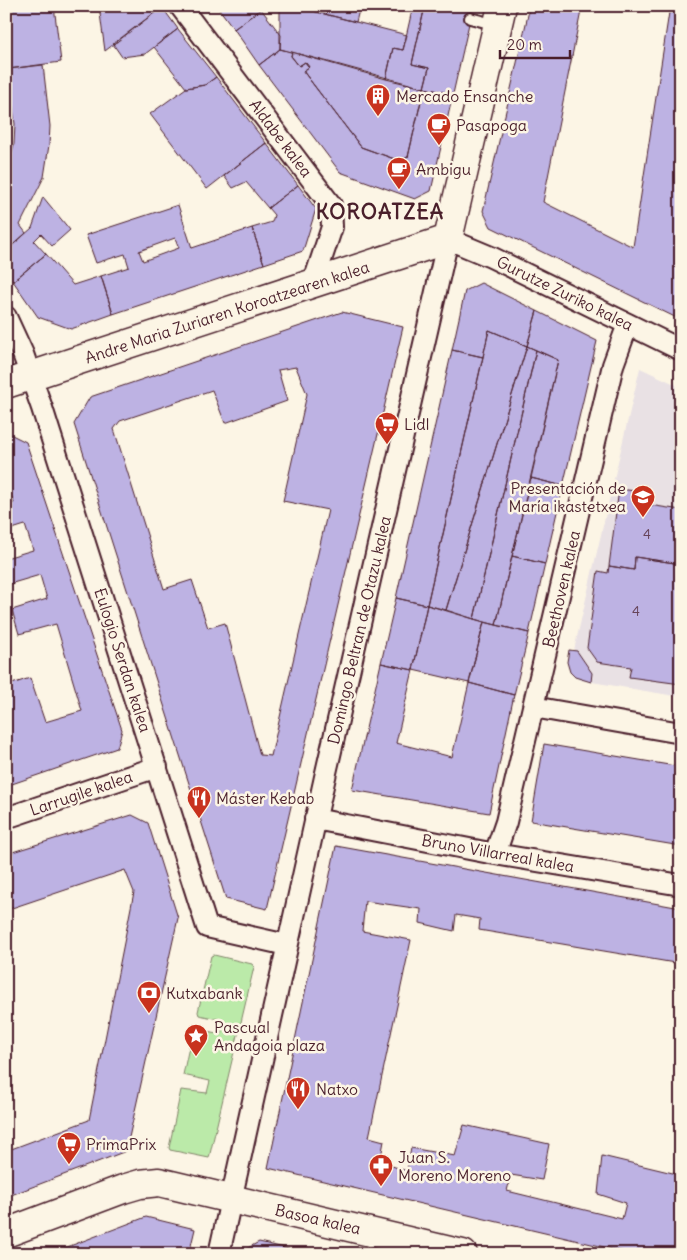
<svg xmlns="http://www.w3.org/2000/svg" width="687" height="1260" viewBox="0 0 687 1260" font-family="Delius,sans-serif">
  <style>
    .built { fill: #e9e1e4 }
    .green { fill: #bbeaa9; stroke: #82846a }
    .building { fill: #bdb2e3; stroke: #4a1f2b; fill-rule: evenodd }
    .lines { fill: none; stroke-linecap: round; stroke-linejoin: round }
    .service-casing { stroke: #4a1f2b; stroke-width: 14 }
    .minor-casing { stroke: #4a1f2b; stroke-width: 24 }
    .secondary-casing { stroke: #4a1f2b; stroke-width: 31 }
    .primary-casing { stroke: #4a1f2b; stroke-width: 31 }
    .service { stroke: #fcf5e5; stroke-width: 10 }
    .minor { stroke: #fcf5e5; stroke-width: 20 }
    .secondary { stroke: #fcf5e5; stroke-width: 28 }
    .primary { stroke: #fcf5e5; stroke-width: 28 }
    .labels { text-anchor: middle; stroke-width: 5; stroke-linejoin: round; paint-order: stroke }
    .number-label { font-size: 14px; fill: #674459 }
    .poi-label { font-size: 16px; fill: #4a1f2b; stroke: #fcf5e5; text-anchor: start }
    .street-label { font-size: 16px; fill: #4a1f2b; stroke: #fcf5e5 }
    .district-label { font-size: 21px; font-weight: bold; letter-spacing: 1px; fill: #4a1f2b; stroke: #fcf5e5 }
  </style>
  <rect width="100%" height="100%" fill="#fcf5e5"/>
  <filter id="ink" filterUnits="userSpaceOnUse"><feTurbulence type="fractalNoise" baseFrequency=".02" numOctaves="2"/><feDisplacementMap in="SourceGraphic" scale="10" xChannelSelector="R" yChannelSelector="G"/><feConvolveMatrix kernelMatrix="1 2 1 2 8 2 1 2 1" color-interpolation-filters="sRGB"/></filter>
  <g filter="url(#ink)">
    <!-- built -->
    <path class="built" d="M640 368 681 387V697L580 680 575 677 568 667 569 650H574Z"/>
    <!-- green -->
    <path class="green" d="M214 955 252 964 254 967 209 1158 170 1150 169 1148 181 1090 207 1093 210 1081 183 1075 193 1028 221 1034 223 1020 199 1015 198 1012 211 956Z"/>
    <!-- building -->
    <path class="building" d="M6 6H54L61 62 8 69Z
      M99 6H161L162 7 105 51Z
      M217 6H262L263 7 234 29Z
      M280 6H293L407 35 403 50 393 48 386 79 280 49Z
      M293 6H360L356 22Z
      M413 6H425L412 64 429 68 424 88 386 79 393 48 403 50Z
      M425 6H473L453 94 424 88 429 68 412 64Z
      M530 6H582L543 202 633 247 670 6H681V320L491 227 483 211Z
      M162 7 178 29 145 54 122 57 113 44Z
      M261 9 281 35 280 49 259 65 234 29Z
      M178 29 216 77 205 85 186 88 154 47Z
      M280 49 292 52 291 56 299 66 305 62 309 67 303 71 361 147 400 161 408 157 424 88 453 94 431 191 415 199 340 172 259 65Z
      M292 52 424 88 408 157 400 161 361 147 303 71 309 67 305 62 299 66 291 56Z
      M43 65 50 126 49 145 44 177 20 225 26 233 6 251V175L14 144 15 124 8 69Z
      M216 77 266 143 207 189 150 114 186 88 205 85Z
      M266 143 298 185 268 208 246 182 233 188 224 176Z
      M298 185 316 209 303 251 264 264 252 228 272 222 274 215 268 208Z
      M43 197 70 230 52 246 41 234 34 241 46 254 13 281 6 275V251L32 228Z
      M178 205 192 248 252 228 264 264 113 314 101 276 129 267 125 254 96 263 86 235ZM175 238 179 248 143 261 139 251Z
      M46 254 73 285 101 276 113 314 71 329 38 317 13 281Z
      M481 283 537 311 527 346 489 330 483 357 452 350 465 291Z
      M537 311 597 341 563 486 531 478 558 360 527 346Z
      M342 312 403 327 267 909 226 899 74 424 90 397ZM296 367 307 394 283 501 328 510 271 756 260 755 225 623 208 628 192 580 164 589 114 429 120 421 212 390 225 423 287 401 278 370Z
      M489 330 527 346 446 610 427 605Z
      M527 346 536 350 474 619 446 610Z
      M452 350 483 357 427 605 396 598Z
      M536 350 558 360 496 625 474 619Z
      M6 432 26 442 122 730 117 748 6 786V686L30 678 45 722 82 711 56 624 19 634 12 610 47 599 40 575 6 585V558L33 550 25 525 6 531V505L14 503 6 481Z
      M531 478 563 486 545 564 512 556Z
      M619 489 644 492 643 504 681 510V564L635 557 634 570 609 566Z
      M512 556 545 564 529 633 496 625Z
      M635 557 681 564V684L629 677 631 667 597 662 587 648 598 571 608 573 609 566 634 570Z
      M396 598 427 605 413 670 381 663Z
      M427 605 484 622 469 683 413 670Z
      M484 622 529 633 514 695 469 683Z
      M569 650 577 651 592 673 591 682 575 677 570 672 567 662Z
      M381 663 413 670 396 743 452 757 469 683 514 695 489 813 352 790Z
      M544 744 681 767V846L531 821Z
      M132 815 148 823 178 918 126 1151 6 1197V1151L89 1120 134 892 125 870 6 910V854Z
      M336 846 681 908V964L479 930 480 919 456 915 454 931 420 923 421 909 365 901 362 931 411 940 369 1137 384 1141 380 1162 407 1171 411 1148 455 1156 464 1125 549 1144 542 1180 511 1175 507 1191 622 1219 626 1203 598 1194 602 1156 681 1175V1254H634L268 1168Z
      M146 1217 195 1229 189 1254H49Z
      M259 1242 310 1254H244V1250Z"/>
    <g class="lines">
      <defs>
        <path id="service" d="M470 18 497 25"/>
        <path id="minor" d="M180 6 331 205 332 227 313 284
          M6 317 23 354 42 408 207 927 287 945
          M533 707 681 733
          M6 818 157 767
          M315 819 495 854 681 885
          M495 854 506 822 613 365 628 324
          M219 1254 325 777 448 239 491 257 681 350"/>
        <path id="secondary" d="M6 384 448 239 502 6"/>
        <path id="primary" d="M6 1233 123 1189 140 1184 159 1182 463 1254"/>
      </defs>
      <!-- service casing -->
      <use href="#service" class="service-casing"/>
      <!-- minor casing -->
      <use href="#minor" class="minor-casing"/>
      <!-- secondary casing -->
      <use href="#secondary" class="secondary-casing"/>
      <!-- primary casing -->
      <use href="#primary" class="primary-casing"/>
      <!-- service -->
      <use href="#service" class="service"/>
      <!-- minor -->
      <use href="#minor" class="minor"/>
      <!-- secondary -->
      <use href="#secondary" class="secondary"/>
      <!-- primary -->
      <use href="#primary" class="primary"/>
    </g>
  </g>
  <!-- icons -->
  <defs>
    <symbol id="building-pin" viewBox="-11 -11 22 30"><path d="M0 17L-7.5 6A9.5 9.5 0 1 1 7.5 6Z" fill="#c8321e" stroke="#fcf5e5"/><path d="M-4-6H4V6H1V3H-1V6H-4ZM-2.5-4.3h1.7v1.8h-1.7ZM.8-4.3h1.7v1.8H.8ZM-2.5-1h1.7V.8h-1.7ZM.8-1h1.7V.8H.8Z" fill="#fff"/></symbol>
    <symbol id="cafe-pin" viewBox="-11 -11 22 30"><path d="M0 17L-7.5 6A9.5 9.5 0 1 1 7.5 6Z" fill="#c8321e" stroke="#fcf5e5"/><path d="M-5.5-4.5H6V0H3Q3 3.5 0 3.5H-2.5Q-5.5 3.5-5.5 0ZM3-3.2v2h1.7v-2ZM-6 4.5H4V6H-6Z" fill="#fff"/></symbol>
    <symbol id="supermarket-pin" viewBox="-11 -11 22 30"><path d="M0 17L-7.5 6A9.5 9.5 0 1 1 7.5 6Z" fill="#c8321e" stroke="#fcf5e5"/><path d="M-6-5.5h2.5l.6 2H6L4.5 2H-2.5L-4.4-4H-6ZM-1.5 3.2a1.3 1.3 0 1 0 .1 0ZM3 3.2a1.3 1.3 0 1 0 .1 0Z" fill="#fff"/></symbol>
    <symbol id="school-pin" viewBox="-11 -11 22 30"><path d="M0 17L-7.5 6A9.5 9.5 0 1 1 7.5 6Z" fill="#c8321e" stroke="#fcf5e5"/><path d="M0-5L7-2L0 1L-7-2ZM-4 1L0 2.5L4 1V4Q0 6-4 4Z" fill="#fff"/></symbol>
    <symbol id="restaurant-pin" viewBox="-11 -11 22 30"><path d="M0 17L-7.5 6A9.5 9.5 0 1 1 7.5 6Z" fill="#c8321e" stroke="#fcf5e5"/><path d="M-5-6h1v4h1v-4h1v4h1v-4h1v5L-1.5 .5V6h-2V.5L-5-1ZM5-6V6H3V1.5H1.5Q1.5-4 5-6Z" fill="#fff"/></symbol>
    <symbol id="bank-pin" viewBox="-11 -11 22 30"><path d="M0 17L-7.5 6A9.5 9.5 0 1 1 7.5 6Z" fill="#c8321e" stroke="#fcf5e5"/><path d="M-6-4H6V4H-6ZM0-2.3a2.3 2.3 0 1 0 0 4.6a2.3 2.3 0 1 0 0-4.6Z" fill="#fff"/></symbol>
    <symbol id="sight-pin" viewBox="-11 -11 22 30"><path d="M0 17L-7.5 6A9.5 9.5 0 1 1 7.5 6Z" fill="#c8321e" stroke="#fcf5e5"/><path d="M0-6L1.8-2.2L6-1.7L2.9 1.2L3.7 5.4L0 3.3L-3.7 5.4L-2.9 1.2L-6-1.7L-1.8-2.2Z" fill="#fff"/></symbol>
    <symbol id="pharmacy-pin" viewBox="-11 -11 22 30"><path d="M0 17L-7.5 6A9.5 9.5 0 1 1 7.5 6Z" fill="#c8321e" stroke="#fcf5e5"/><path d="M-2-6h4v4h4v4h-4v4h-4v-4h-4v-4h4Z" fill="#fff"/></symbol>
  </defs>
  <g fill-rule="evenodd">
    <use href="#building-pin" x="364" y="82" width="28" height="38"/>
    <use href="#cafe-pin" x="425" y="111" width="28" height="38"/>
    <use href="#cafe-pin" x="385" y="155" width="28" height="38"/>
    <use href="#supermarket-pin" x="373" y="410" width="28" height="38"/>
    <use href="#school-pin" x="629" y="483" width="28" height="38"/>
    <use href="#restaurant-pin" x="185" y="784" width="28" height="38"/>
    <use href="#bank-pin" x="135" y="979" width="28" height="38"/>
    <use href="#sight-pin" x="182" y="1022" width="28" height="38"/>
    <use href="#restaurant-pin" x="284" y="1075" width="28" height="38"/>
    <use href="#supermarket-pin" x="55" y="1130" width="28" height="38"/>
    <use href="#pharmacy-pin" x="367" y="1152" width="28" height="38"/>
  </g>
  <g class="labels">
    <!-- number labels -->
    <g class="number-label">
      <text x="647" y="539">4</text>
      <text x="636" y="616">4</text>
    </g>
    <!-- poi labels -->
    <g class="poi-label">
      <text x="396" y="102">Mercado Ensanche</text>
      <text x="456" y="131">Pasapoga</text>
      <text x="416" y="175">Ambigu</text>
      <text x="404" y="430">Lidl</text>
      <text x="626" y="494" text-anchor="end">Presentación de<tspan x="626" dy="18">María ikastetxea</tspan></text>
      <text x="216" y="804">Máster Kebab</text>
      <text x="166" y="999">Kutxabank</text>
      <text x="214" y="1033">Pascual<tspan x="214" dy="18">Andagoia plaza</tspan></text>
      <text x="316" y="1095">Natxo</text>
      <text x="86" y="1150">PrimaPrix</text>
      <text x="398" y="1163">Juan S.<tspan x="398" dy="18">Moreno Moreno</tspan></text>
    </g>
    <!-- street labels -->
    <g class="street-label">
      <text transform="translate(281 138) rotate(53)" y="6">Aldabe kalea</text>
      <text transform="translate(565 293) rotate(26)" y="6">Gurutze Zuriko kalea</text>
      <text transform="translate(227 312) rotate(-18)" y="6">Andre Maria Zuriaren Koroatzearen kalea</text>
      <text transform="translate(561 589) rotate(-77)" y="6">Beethoven kalea</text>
      <text transform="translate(359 630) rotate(-77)" y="6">Domingo Beltran de Otazu kalea</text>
      <text transform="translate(123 660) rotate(72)" y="6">Eulogio Serdan kalea</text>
      <text transform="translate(81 793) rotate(-19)" y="6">Larrugile kalea</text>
      <text transform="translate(498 853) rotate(10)" y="6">Bruno Villarreal kalea</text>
      <text transform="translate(318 1219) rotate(13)" y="6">Basoa kalea</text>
    </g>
    <!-- district labels -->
    <g class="district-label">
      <text x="380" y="219">KOROATZEA</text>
    </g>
  </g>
  <!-- margin -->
  <rect width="687" height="1260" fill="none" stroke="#fcf5e5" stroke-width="25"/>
  <rect x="12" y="12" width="662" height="1235" fill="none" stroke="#4a1f2b" stroke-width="2" filter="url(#ink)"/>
  <!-- scale -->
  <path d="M500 50v8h70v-8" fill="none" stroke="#4a1f2b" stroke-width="2.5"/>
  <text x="507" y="50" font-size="15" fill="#4a1f2b" stroke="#fcf5e5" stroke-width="4" paint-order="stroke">20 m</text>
</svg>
